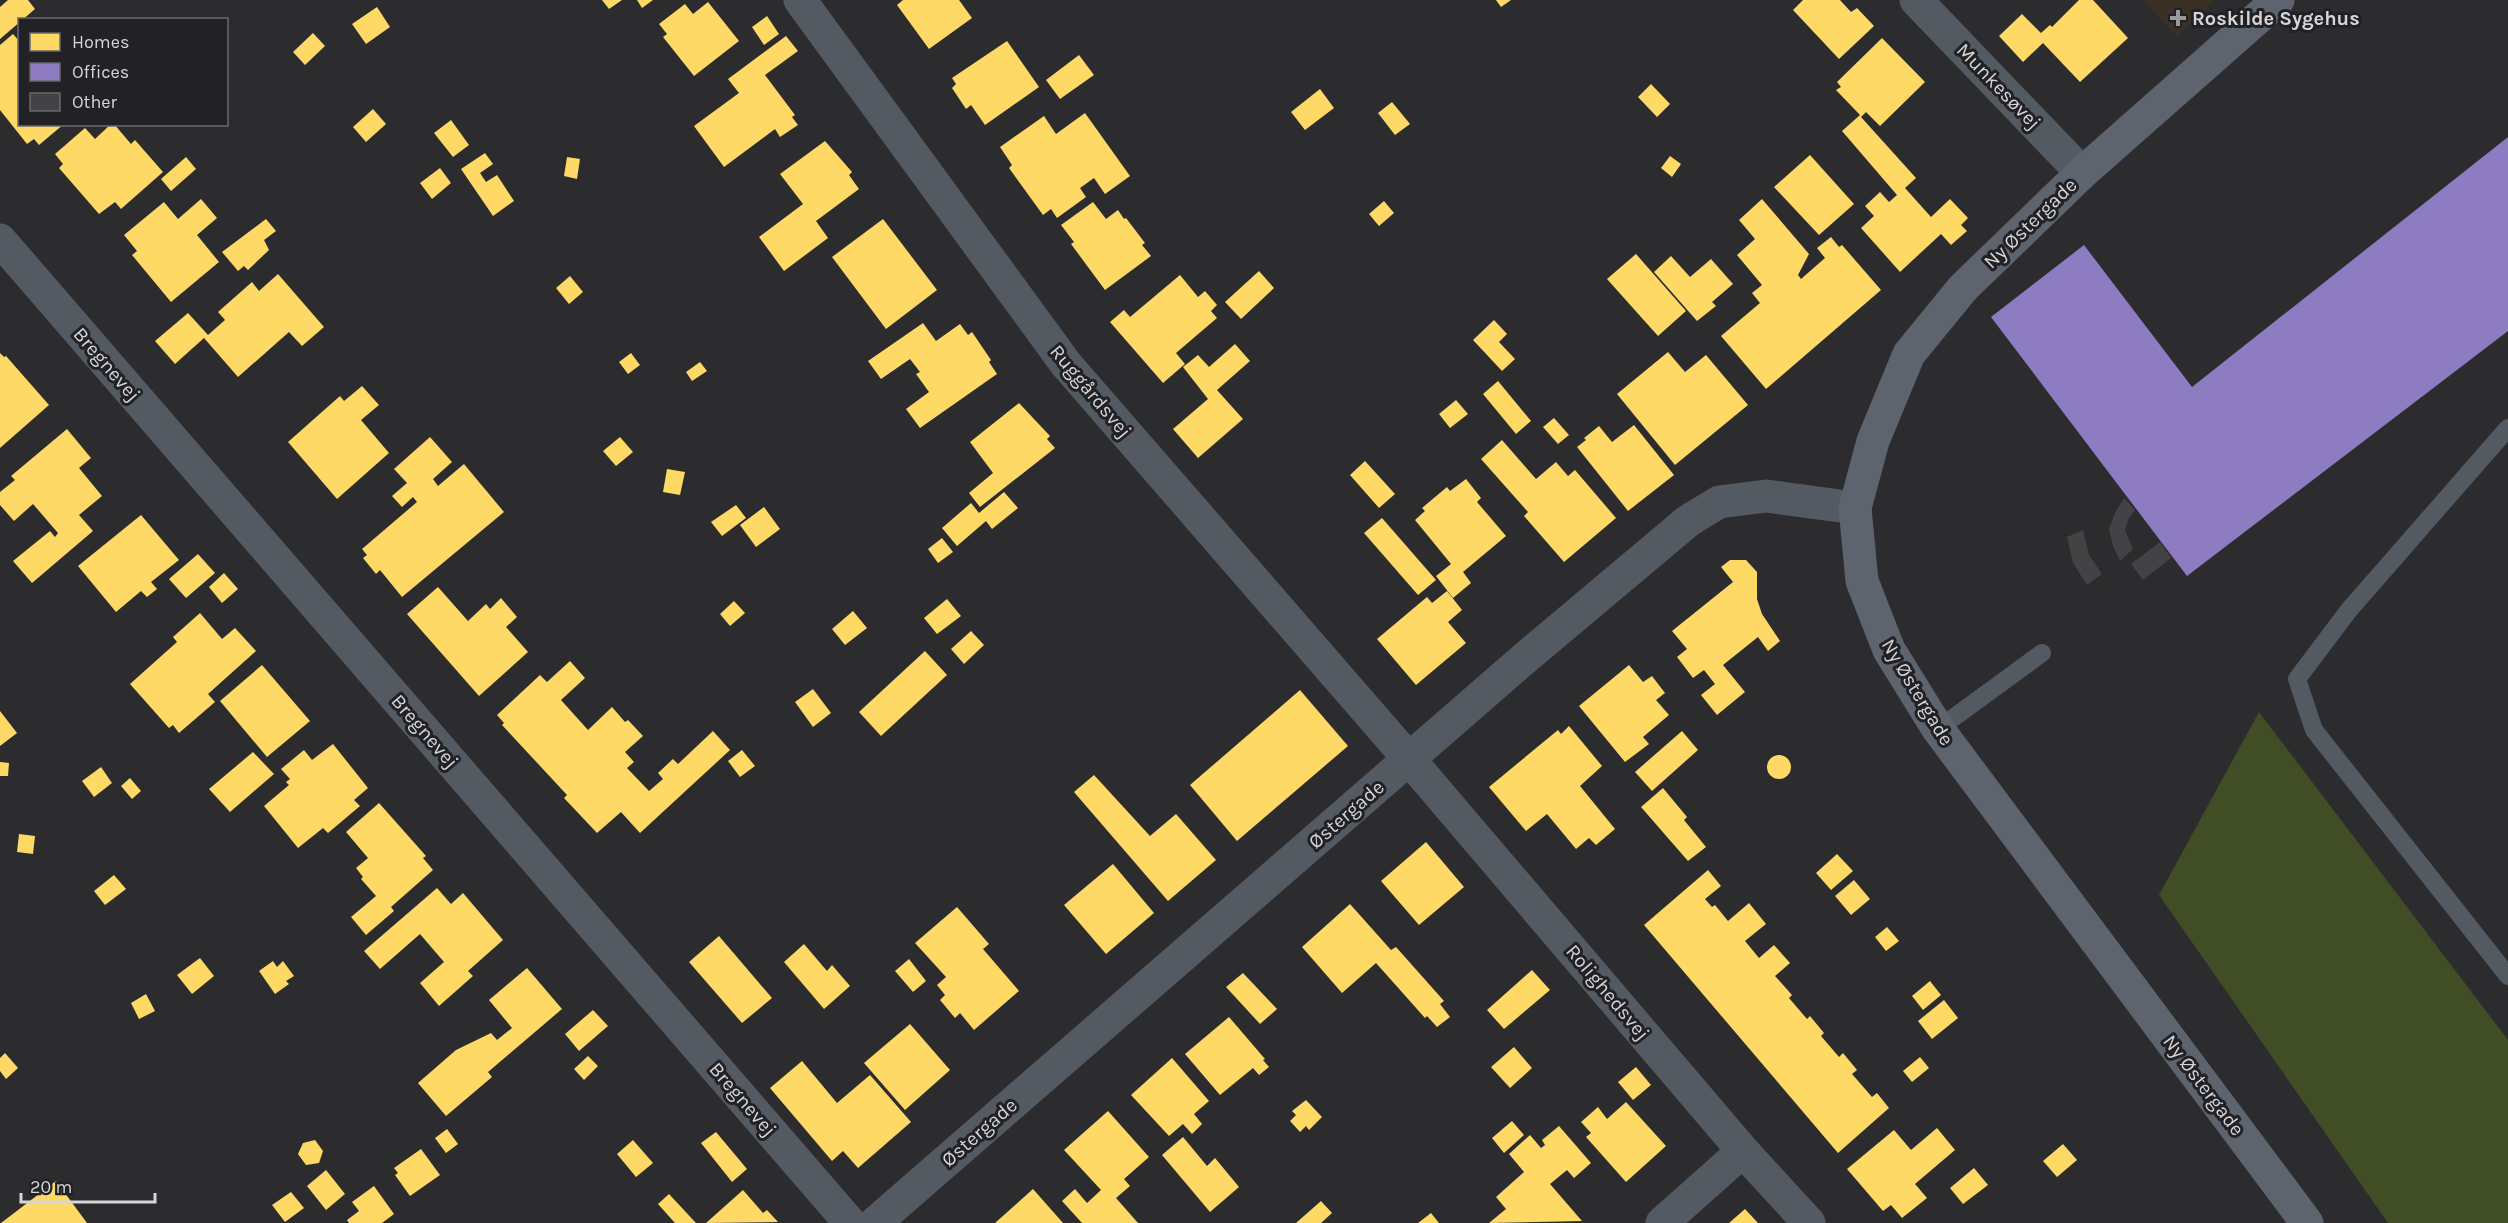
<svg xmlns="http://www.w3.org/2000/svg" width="2508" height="1223" viewBox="0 0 2508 1223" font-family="Karla,sans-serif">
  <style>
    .medical { fill: #3b3024 }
    .green { fill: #414e25 }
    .homes { fill: #ffd966 }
    .offices { fill: #8e7cc3 }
    .building { fill: #434345 }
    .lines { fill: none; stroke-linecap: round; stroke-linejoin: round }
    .service { stroke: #545a62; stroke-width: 18 }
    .minor { stroke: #545a62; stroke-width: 33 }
    .secondary { stroke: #5d646e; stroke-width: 33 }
    .poi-dot { fill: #9a9a9c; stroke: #222226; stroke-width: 2 }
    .labels { text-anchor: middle; stroke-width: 6; stroke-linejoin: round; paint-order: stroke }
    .poi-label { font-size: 20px; font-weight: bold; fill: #d6d6d8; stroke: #222226; text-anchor: start }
    .street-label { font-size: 20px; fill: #d6d6d8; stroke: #222226 }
  </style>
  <rect width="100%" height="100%" fill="#2c2c2e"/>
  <!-- medical -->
  <path class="medical" d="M2143 0H2215L2177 36Z"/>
  <!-- green -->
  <path class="green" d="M2259 712 2508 1040V1223H2388L2159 895Z"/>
  <!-- homes -->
  <path class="homes" d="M8 0H28L35 9 0 39V7Z
    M602 0H622L609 9Z
    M637 0H653L642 8Z
    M903 0H959L972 18 929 49 897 5Z
    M1496 0H1511L1501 7Z
    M1803 0H1840L1851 12 1857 8 1874 26 1839 59 1793 10Z
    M2079 0H2093L2128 38 2080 82 2043 43 2023 62 1999 36 2022 14 2041 33 2050 25 2052 27Z
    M708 2 739 41 694 76 663 37 667 34 659 24 685 4 693 14Z
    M377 7 390 27 366 44 352 24Z
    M767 16 779 34 764 45 752 27Z
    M313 33 325 46 305 65 293 52Z
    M13 34 20 42V124H64L39 145 34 139 27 144 0 110V45Z
    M786 36 798 51 765 75 795 115 792 117 798 125 780 137 775 129 724 167 694 126 739 93 728 79Z
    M1882 38 1925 82 1880 126 1866 112 1861 117 1916 178 1905 188 1931 217 1950 199 1968 218 1961 225 1967 231 1951 245 1941 234 1900 272 1861 228 1874 216 1865 206 1880 192 1889 202 1897 195 1842 131 1860 115 1836 90 1841 87 1837 82Z
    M1007 41 1039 87 985 125 971 105 966 109 952 88 956 84 952 78Z
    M1079 55 1094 75 1060 99 1046 80Z
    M1651 84 1670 104 1657 117 1638 97Z
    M1320 89 1334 108 1305 130 1291 112Z
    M1392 102 1410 124 1395 135 1378 113Z
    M373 109 386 124 366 142 353 127Z
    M1085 113 1130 176 1105 194 1094 178 1080 188 1086 197 1057 218 1051 209 1043 215 1009 168 1012 165 1000 147 1044 116 1056 134Z
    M451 120 469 145 453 157 434 133Z
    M111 124H114L131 144 135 140 163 172 121 209 115 202 99 214 59 168 63 164 55 154 85 128 95 139Z
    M825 141 852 172 849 175 859 189 816 221 828 238 784 271 759 237 803 204 780 174Z
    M485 153 493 164 480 173 486 182 497 175 514 201 493 216 461 169Z
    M1810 155 1854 204 1819 235 1774 187Z
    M1670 156 1681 164 1672 177 1661 168Z
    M186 157 196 169 171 191 161 179Z
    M567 157 580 159 577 179 564 176Z
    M440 168 451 183 432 199 420 183Z
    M201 199 217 218 197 235 219 262 171 302 132 255 137 251 124 235 164 202 178 219Z
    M1762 199 1809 254 1798 275 1801 279 1825 258 1817 248 1831 237 1839 247 1842 245 1881 290 1766 389 1721 336 1760 303 1752 293 1762 285 1737 255 1755 239 1739 220Z
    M1384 201 1394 213 1379 226 1369 214Z
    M1093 202 1106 219 1118 210 1124 219 1126 218 1145 243 1142 245 1151 256 1105 290 1071 244 1074 242 1061 225Z
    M266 219 276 231 264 240 269 250 248 270 244 266 238 271 222 252Z
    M883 219 937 290 886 329 832 257Z
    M1636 254 1686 311 1658 336 1607 279Z
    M1671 256 1690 277 1711 259 1733 284 1712 302 1716 306 1697 321 1654 272Z
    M1259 271 1274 288 1241 319 1225 302Z
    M278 274 324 327 302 346 289 332 238 377 204 338 175 364 155 341 188 313 208 335 225 320 218 312 252 282 259 291Z
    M1180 275 1198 297 1205 291 1217 305 1211 311 1217 318 1176 353 1185 364 1163 383 1110 322 1124 310 1130 317Z
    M570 276 583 292 569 304 556 288Z
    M1494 320 1507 334 1499 342 1515 359 1502 371 1473 340Z
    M923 323 936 341 960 324 968 335 972 332 991 360 989 362 997 374 920 428 906 409 929 392 916 374 920 372 910 359 881 379 868 361Z
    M1235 344 1250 361 1217 390 1243 419 1198 458 1173 429 1208 399 1183 367 1198 355 1209 367Z
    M1668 352 1685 372 1706 355 1748 405 1675 465 1617 394Z
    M0 353 4 357 6 356 49 405 0 448Z
    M631 353 640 365 628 374 619 362Z
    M700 362 707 371 692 381 686 372Z
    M1498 381 1531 421 1516 434 1483 394Z
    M362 386 379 405 361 420 389 453 337 499 288 442 340 396 344 401Z
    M1456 400 1468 414 1450 428 1439 414Z
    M1019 403 1050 436 1047 439 1055 448 980 507 969 493 993 473 970 442Z
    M1554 418 1569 435 1558 444 1543 427Z
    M1634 425 1674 475 1628 511 1577 447 1586 440 1584 438 1599 426 1612 442Z
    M67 429 91 458 79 468 102 496 79 515 93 531 32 583 13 561 50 531 55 537 58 533 33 504 14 521 0 505V492L15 480 11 476Z
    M430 437 452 462 433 479 438 486 464 464 504 512 402 597 380 570 376 574 363 558 367 555 362 549 417 502 413 497 402 507 392 496 407 483 394 469Z
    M620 437 633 452 616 466 603 451Z
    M1502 440 1536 479 1556 462 1568 476 1575 470 1616 518 1564 562 1524 516 1528 512 1481 459Z
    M1365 461 1395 494 1379 508 1350 475Z
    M667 469 685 472 680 495 663 492Z
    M1466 479 1481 498 1477 502 1506 536 1463 572 1471 583 1453 598 1436 576 1451 564 1415 520 1425 511 1422 508 1447 487 1450 491Z
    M1004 492 1018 508 992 529 986 521 957 546 942 528 971 503 979 513Z
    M736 505 746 518 722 536 711 522Z
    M764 507 780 529 756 547 740 525Z
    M141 515 179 560 151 582 157 589 147 597 141 591 116 612 78 566Z
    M1382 518 1436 580 1418 595 1364 533Z
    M942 538 953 552 938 563 928 549Z
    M198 554 215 573 186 598 169 579Z
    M1730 560H1746L1757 572V599L1762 614 1780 641 1768 651 1758 637 1723 665 1745 692 1717 715 1701 695 1715 684 1704 670 1693 678 1677 657 1687 649 1672 631 1733 582 1721 567Z
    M224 573 238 589 222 603 209 587Z
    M438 587 468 621 486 604 490 609 501 598 517 617 506 627 528 652 479 696 407 614Z
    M1447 591 1462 610 1448 622 1466 643 1416 685 1377 639 1427 597 1432 603Z
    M947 599 961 616 937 634 924 618Z
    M734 601 745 613 730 626 720 614Z
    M853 611 867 628 845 645 832 629Z
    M200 613 222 639 235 628 256 651 208 694 215 702 179 733 173 725 169 728 130 684 177 642 173 637Z
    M971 631 984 645 964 664 951 649Z
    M925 651 947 675 881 736 859 712Z
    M570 661 585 678 561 700 588 730 612 707 625 722 628 720 643 736 625 752 634 762 627 768 649 791 663 779 658 773 673 759 678 764 713 731 730 750 640 833 621 812 597 833 564 798 567 795 502 725 504 723 497 715 540 675 547 682Z
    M262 665 310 721 267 757 220 701Z
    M1629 665 1643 682 1652 676 1665 693 1656 700 1669 715 1643 737 1649 744 1625 762 1579 706Z
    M813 689 831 713 813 727 795 702Z
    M1300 690 1348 746 1237 841 1190 785Z
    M0 711 17 733 0 746Z
    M1569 726 1602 766 1580 786 1615 829 1596 845 1589 838 1576 849 1547 814 1526 831 1489 787 1558 730 1561 734Z
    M1682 731 1698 750 1652 791 1635 772Z
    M333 744 368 788 354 800 360 806 328 833 323 828 298 848 264 806 289 785 286 782 290 779 281 769 304 750 312 760Z
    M742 750 755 766 740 777 728 761Z
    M253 752 274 774 230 812 209 789Z
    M1767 767a12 12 0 1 1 24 0a12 12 0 1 1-24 0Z
    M0 762 9 763 8 776H0Z
    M101 767 112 783 94 797 82 781Z
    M1094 775 1150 836 1176 814 1216 860 1168 901 1074 792Z
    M130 778 141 791 132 799 121 786Z
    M1663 788 1687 817 1684 820 1706 847 1688 861 1641 807Z
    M379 803 426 856 423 858 433 870 391 907 394 911 366 935 351 917 376 896 361 879 363 877 356 868 368 858 346 832Z
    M19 834 35 836 33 854 17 852Z
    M1426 842 1464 887 1419 925 1381 881Z
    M1837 854 1853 871 1831 890 1816 873Z
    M1113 864 1154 913 1106 954 1064 905Z
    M1708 870 1721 886 1705 899 1712 907 1715 905 1728 921 1749 903 1766 924 1745 941 1759 958 1774 945 1790 963 1775 976 1792 995 1789 998 1807 1019 1810 1016 1824 1033 1821 1036 1839 1057 1843 1053 1857 1070 1852 1074 1872 1097 1877 1093 1889 1108 1838 1153 1644 925Z
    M114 875 126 889 105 905 94 891Z
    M1854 880 1870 899 1851 915 1835 896Z
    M437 888 451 904 463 893 503 940 468 971 473 976 439 1006 420 983 444 962 420 934 380 969 364 951Z
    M1350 904 1391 950 1396 947 1444 1001 1440 1004 1450 1017 1437 1027 1427 1016 1425 1018 1376 963 1342 993 1302 947Z
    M957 907 989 944 983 949 1019 991 974 1030 960 1013 955 1018 940 1000 945 995 937 985 946 977 915 943Z
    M1887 927 1899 941 1886 951 1875 937Z
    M719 936 772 998 742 1023 689 962Z
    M804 944 827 971 832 965 850 986 824 1009 784 962Z
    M200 958 214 976 192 994 177 975Z
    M909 959 926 981 913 992 895 971Z
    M273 961 277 967 283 961 294 976 286 981 289 984 275 994 259 971Z
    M527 968 562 1009 488 1072 492 1077 446 1116 418 1083 456 1050 491 1033 497 1040 512 1028 489 1000Z
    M1532 970 1550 990 1504 1029 1487 1010Z
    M1243 973 1277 1009 1260 1024 1226 987Z
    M1930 981 1941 995 1923 1010 1912 996Z
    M146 994 155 1011 139 1019 131 1003Z
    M1944 1000 1958 1018 1932 1039 1918 1021Z
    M593 1010 608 1026 579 1051 565 1034Z
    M1229 1017 1265 1059 1263 1060 1269 1067 1259 1075 1253 1068 1220 1095 1185 1054Z
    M910 1024 950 1070 905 1110 864 1063Z
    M1514 1047 1532 1068 1510 1088 1491 1067Z
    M5 1053 18 1068 6 1079 0 1071V1058Z
    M588 1056 598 1066 584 1080 574 1069Z
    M1920 1057 1929 1068 1912 1082 1903 1071Z
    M1172 1058 1209 1101 1194 1114 1202 1124 1192 1134 1183 1124 1169 1136 1131 1095Z
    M802 1061 837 1103 870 1075 911 1122 858 1168 843 1151 832 1161 770 1088Z
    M1636 1067 1651 1085 1633 1100 1618 1082Z
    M1306 1100 1322 1117 1309 1130 1306 1126 1300 1132 1290 1121 1296 1115 1292 1111Z
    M1626 1102 1666 1146 1626 1182 1586 1137 1591 1133 1581 1122 1598 1107 1607 1119Z
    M1108 1111 1149 1157 1124 1179 1130 1186 1116 1198 1138 1223H1082L1062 1201 1075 1189 1087 1203 1101 1190 1064 1150Z
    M1512 1121 1524 1135 1504 1153 1492 1138Z
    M1559 1126 1591 1163 1574 1178 1567 1170 1550 1184 1582 1221 1489 1223 1506 1209 1496 1197 1524 1172 1509 1154 1530 1135 1541 1148 1545 1145 1542 1140Z
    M1937 1128 1955 1150 1915 1184 1927 1198 1902 1218 1891 1205 1883 1211 1847 1169 1894 1130 1911 1150Z
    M447 1129 458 1144 446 1153 435 1138Z
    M716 1132 747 1169 732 1182 701 1143Z
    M1183 1137 1207 1166 1215 1158 1239 1187 1210 1212 1162 1155Z
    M315 1140 323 1151 319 1163 306 1165 298 1154 303 1143Z
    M633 1140 653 1163 636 1177 617 1154Z
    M2063 1144 2077 1160 2057 1177 2043 1161Z
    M421 1149 440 1175 410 1196 395 1175 398 1173 394 1168Z
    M1974 1168 1988 1185 1963 1204 1950 1188Z
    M326 1170 345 1194 326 1210 307 1186Z
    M56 1181 87 1223H1Z
    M374 1186 394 1214 382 1223H349L347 1220 359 1211 352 1202Z
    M1033 1189 1063 1223H995Z
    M743 1190 763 1213 767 1210 778 1222 706 1223Z
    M291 1192 304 1208 285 1222 272 1205Z
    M669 1194 696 1223H675L658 1204Z
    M1321 1201 1332 1213 1321 1223H1296Z
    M1745 1209 1758 1223H1729Z
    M1431 1213 1439 1223H1418Z"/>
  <!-- offices -->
  <path class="offices" d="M2508 137V331L2187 576 1991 317 2084 245 2192 387Z"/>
  <!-- building -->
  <path class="building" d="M2124 498 2135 510 2128 520 2125 530 2133 549 2120 561 2113 546 2109 529 2115 513Z
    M2083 530 2089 555 2102 574 2087 585 2073 563 2067 537Z
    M2160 542 2171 558 2143 580 2131 564Z"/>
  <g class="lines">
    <!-- service -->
    <path class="service" d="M2508 428 2349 610 2297 679 2314 730 2508 976
      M1938 729 2042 653"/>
    <!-- minor -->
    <path class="minor" d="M800 0 1066 364 1409 759 1743 1151 1809 1223
      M1916 0 2082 173
      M0 240 850 1223
      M875 1223 1525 658 1688 521 1719 502 1766 496 1855 508
      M1662 1223 1743 1151"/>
    <!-- secondary -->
    <path class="secondary" d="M2278 0 2082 173 1963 288 1909 354 1873 441 1855 508 1862 581 1889 650 1938 729 2307 1223"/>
  </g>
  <!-- markers -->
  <path class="poi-dot" d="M2175 9h6v6h6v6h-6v6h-6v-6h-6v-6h6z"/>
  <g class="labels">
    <!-- poi labels -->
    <g class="poi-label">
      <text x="2192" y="25">Roskilde Sygehus</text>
    </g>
    <!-- street labels -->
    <g class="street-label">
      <text transform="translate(1999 86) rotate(46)" y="7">Munkesøvej</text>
      <text transform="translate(2030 223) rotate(-44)" y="7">Ny Østergade</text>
      <text transform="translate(107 364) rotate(49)" y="7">Bregnevej</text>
      <text transform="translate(1091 391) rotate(50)" y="7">Ruggårdsvej</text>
      <text transform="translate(1918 692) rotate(59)" y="7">Ny Østergade</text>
      <text transform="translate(425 731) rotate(49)" y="7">Bregnevej</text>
      <text transform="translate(1346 814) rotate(-41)" y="7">Østergade</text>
      <text transform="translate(1608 992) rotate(50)" y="7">Rolighedsvej</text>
      <text transform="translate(2204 1085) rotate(53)" y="7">Ny Østergade</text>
      <text transform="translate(743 1099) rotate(49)" y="7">Bregnevej</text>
      <text transform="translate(979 1132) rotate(-41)" y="7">Østergade</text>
    </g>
  </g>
  <!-- legend -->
  <rect x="18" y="18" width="210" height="108" fill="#222226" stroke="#6a6a6d" stroke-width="1.5"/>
  <rect x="30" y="33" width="30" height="18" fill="#ffd966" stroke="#6a6a6d" stroke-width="1.5"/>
  <text x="72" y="48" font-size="18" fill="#d6d6d8">Homes</text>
  <rect x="30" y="63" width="30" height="18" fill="#8e7cc3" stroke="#6a6a6d" stroke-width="1.5"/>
  <text x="72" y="78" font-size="18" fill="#d6d6d8">Offices</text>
  <rect x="30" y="93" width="30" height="18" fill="#434345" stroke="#6a6a6d" stroke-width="1.5"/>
  <text x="72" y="108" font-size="18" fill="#d6d6d8">Other</text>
  <!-- scale -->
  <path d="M21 1193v9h134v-9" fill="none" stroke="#d6d6d8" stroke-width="3"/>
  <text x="30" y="1193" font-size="18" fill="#d6d6d8" stroke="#222226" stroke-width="4.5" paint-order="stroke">20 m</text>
</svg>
